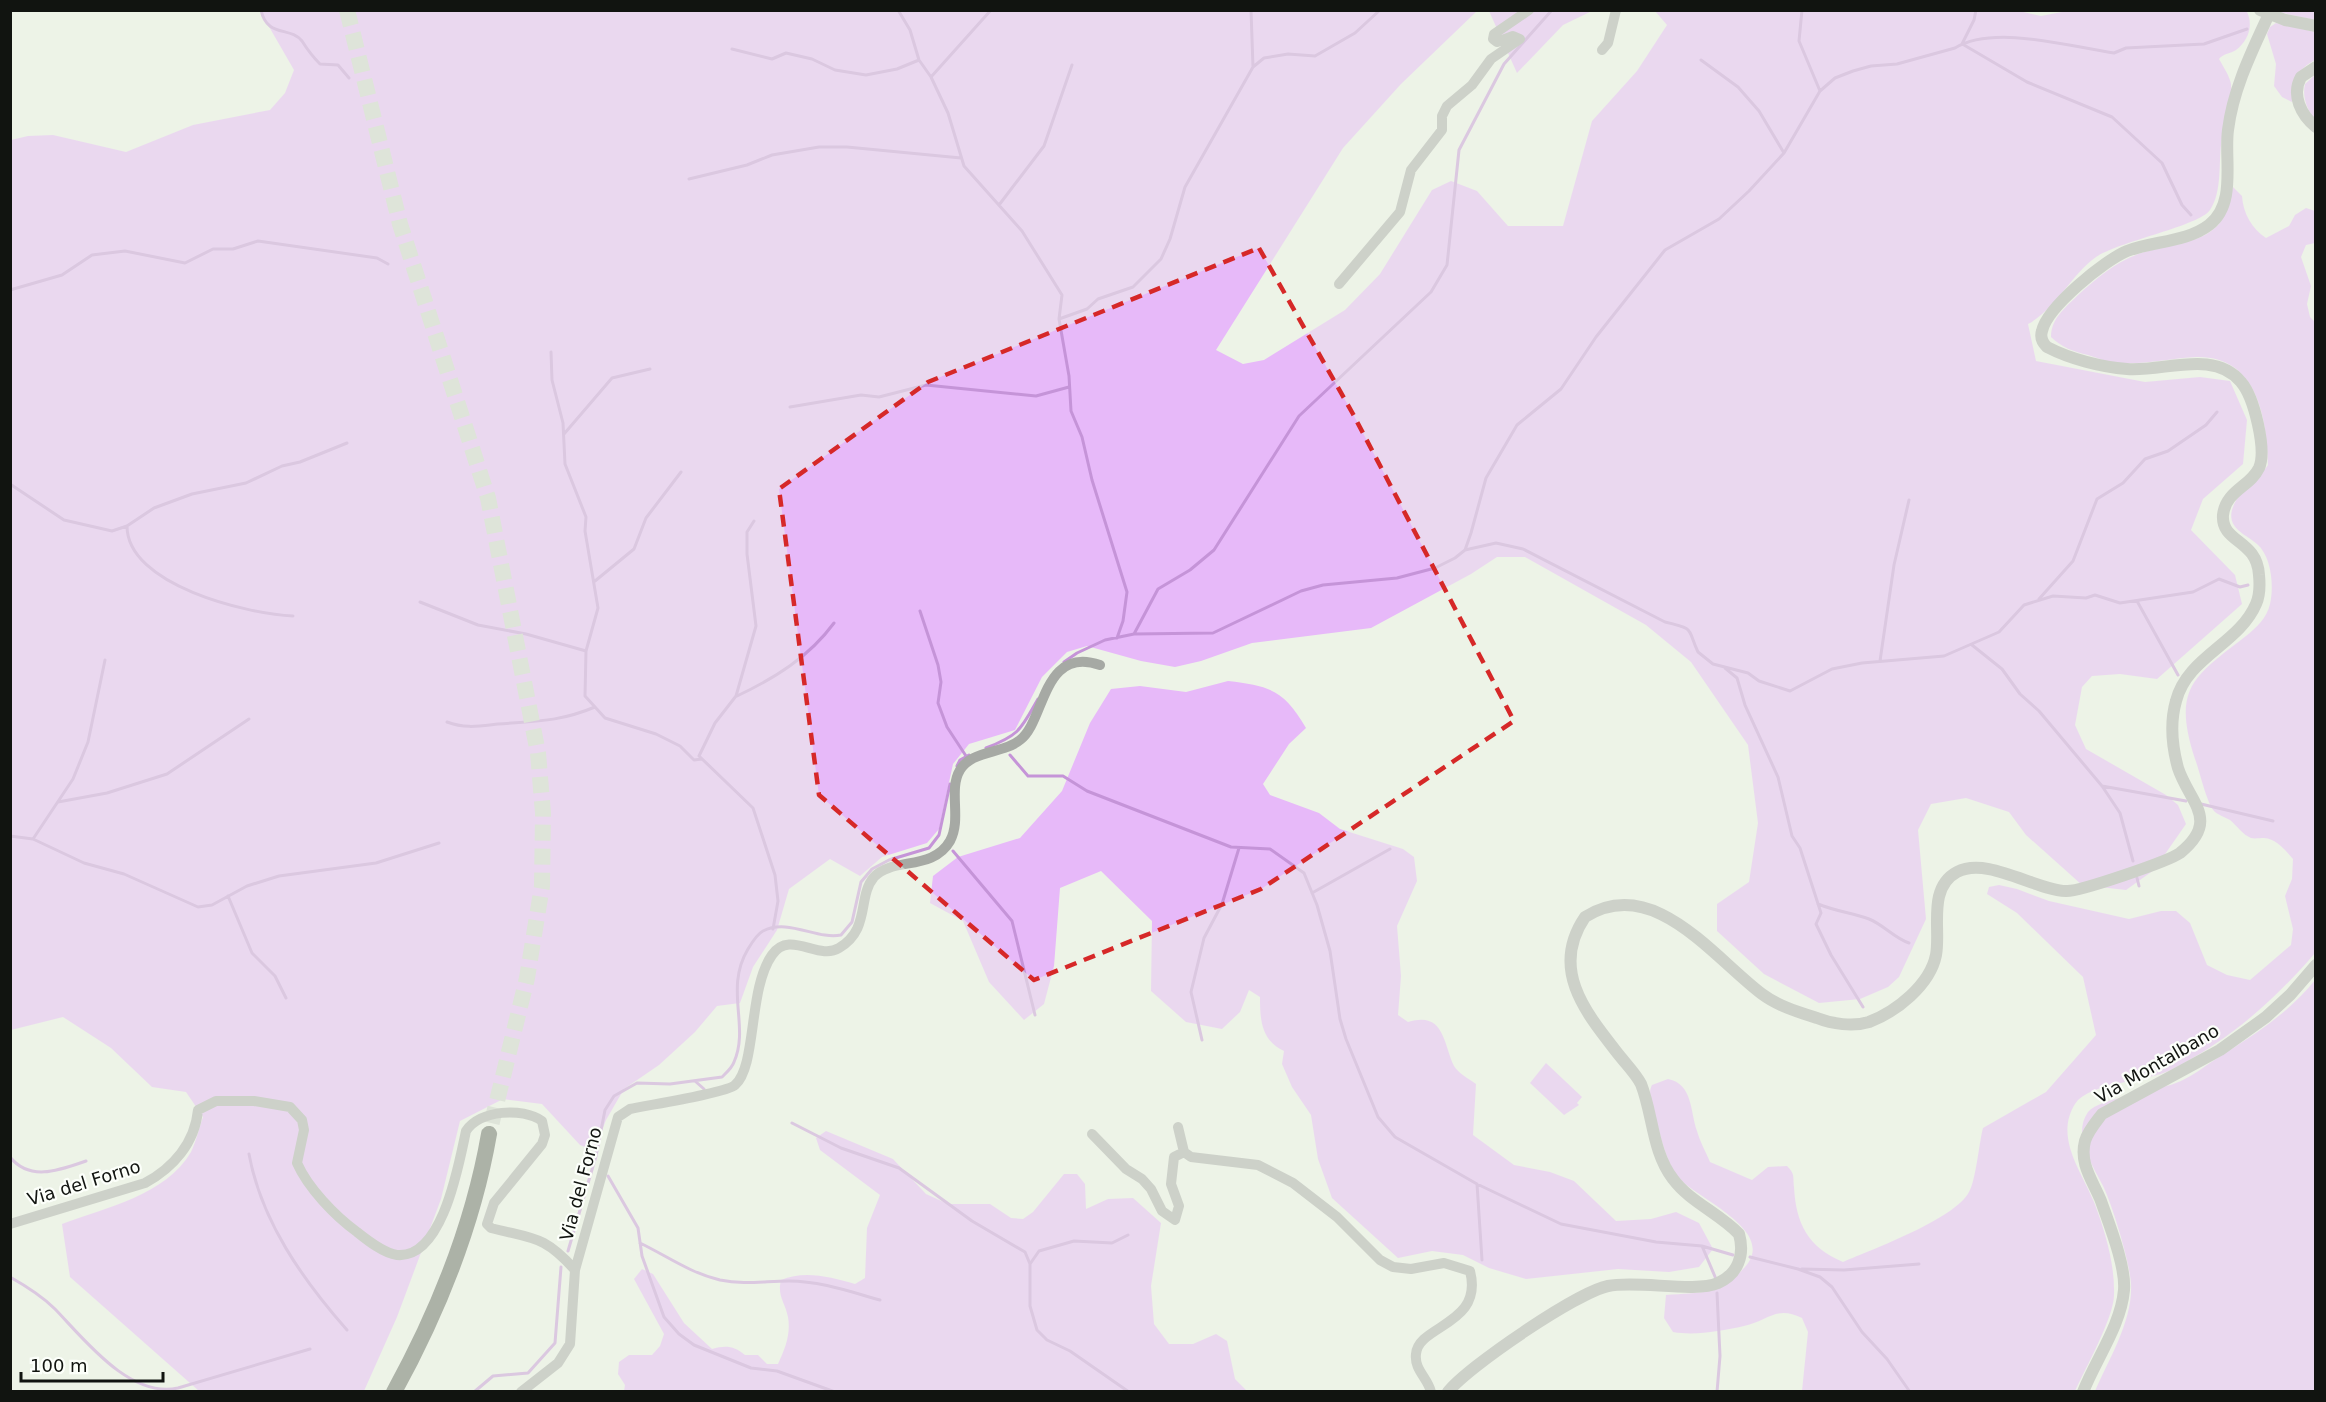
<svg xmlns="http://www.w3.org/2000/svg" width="2326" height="1402" viewBox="0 0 2326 1402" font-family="'DejaVu Sans',sans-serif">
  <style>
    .green { fill: #e7b9f9 }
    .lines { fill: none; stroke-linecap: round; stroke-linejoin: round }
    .stream { stroke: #c594d8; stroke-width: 3 }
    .trunk-tunnel { stroke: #ccd2c7; stroke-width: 16; stroke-dasharray: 16 8; stroke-linecap: butt }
    .minor { stroke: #a6a9a4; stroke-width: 10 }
    .tertiary { stroke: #a6a9a4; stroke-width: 12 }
    .trunk { stroke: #5e645a; stroke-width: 16 }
    .marked { fill: none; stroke: #d62828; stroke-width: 4.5; stroke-dasharray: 12 8; stroke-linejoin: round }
    .labels { text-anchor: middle; stroke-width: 4.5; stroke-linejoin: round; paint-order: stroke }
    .street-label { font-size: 18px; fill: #111410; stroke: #fcfffa }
  </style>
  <rect width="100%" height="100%" fill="#edf3e7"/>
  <!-- green -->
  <path class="green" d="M2015 10 2041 16 2072 10H2246C2254 24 2249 40 2236 50 2230 54 2224 53 2219 59 2223 66 2230 77 2231 84 2232 101 2224 122 2222 138 2218 160 2223 191 2210 210 2199 226 2120 241 2096 257 2070 276 2056 309 2028 324L2036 361 2145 382 2200 377 2230 381 2247 420 2243 464 2203 499 2191 530 2235 575 2242 604 2157 679 2120 674 2092 676 2082 687 2075 725 2086 749 2166 795 2178 805 2186 824 2154 870 2126 890 2082 885 2026 835 2009 812 1966 798 1931 804 1918 830 1926 919 1899 977 1888 987 1860 999 1819 1003 1764 974 1717 931V904L1749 882 1758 823 1748 745 1691 662 1646 625 1525 557H1497L1471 574 1371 628 1252 643 1201 661 1175 667 1141 661 1087 646 1067 652 1042 677 1015 730 969 744 953 764 939 829 927 843 882 857 860 876 830 859 789 889 777 930 753 967 740 1003 717 1006 695 1032 659 1065 624 1089 606 1120 594 1151 580 1145 542 1104 503 1099 460 1121 441 1199 397 1317 364 1391H199L70 1277 62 1224C105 1208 166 1195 191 1152 196 1142 199 1128 203 1117L186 1092 152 1087 111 1048 63 1017 11 1030V140L28 136 53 135 126 152 193 125 270 110 285 93 294 70 260 11H1477L1401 84 1343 148 1216 350 1243 364 1264 360 1345 310 1380 274 1432 190 1451 181 1477 191 1508 226H1563L1592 121 1637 71 1667 25 1655 11Z
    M1489 11H1592L1563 25 1517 73Z
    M2274 11H2315V20Z
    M2276 23 2315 32V60C2297 70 2291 81 2292 102L2282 97 2274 86 2276 64 2267 34 2270 27Z
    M2315 75V119C2307 110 2302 97 2305 84Z
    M2233 187 2242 196C2243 213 2252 229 2266 238L2289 226 2295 215 2306 208 2315 211V243L2306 245 2301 257 2311 286 2307 304 2310 317 2316 323 2315 953C2274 1001 2228 1041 2171 1070 2147 1082 2089 1082 2075 1104 2054 1137 2082 1172 2094 1202 2105 1231 2115 1264 2114 1295 2114 1317 2085 1369 2075 1391H1802L1808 1332 1802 1318C1776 1305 1768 1321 1744 1326 1721 1331 1695 1336 1673 1332L1664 1318 1666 1295C1702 1292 1719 1296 1745 1267 1778 1230 1696 1199 1677 1176 1666 1161 1660 1134 1655 1115 1653 1106 1647 1094 1652 1085L1668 1079C1693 1084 1690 1111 1697 1131 1700 1142 1706 1152 1710 1162L1752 1180 1768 1167 1787 1166C1795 1174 1793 1176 1794 1187 1796 1224 1808 1247 1843 1262 1873 1249 1955 1219 1969 1192 1976 1180 1979 1143 1983 1128L2046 1092 2096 1035 2083 977 2017 913 1987 894 1989 887 1999 885 2017 889 2049 901 2129 919 2161 911H2176L2190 923 2207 965 2227 975 2250 980 2291 945 2293 929 2285 896 2292 879 2293 859C2285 850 2277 839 2264 838 2260 838 2254 839 2251 838 2243 835 2236 825 2230 820 2225 817 2218 815 2214 811 2206 801 2200 772 2195 759 2172 688 2193 677 2246 636 2256 628 2267 618 2270 604 2274 587 2272 557 2257 544 2246 534 2225 528 2233 507 2239 490 2258 480 2268 465 2267 418 2257 356 2197 357 2171 358 2144 365 2119 363 2108 363 2098 358 2088 355 2074 352 2061 347 2051 337 2051 319 2064 309 2077 296 2097 278 2115 262 2141 253 2164 246 2197 244 2215 228 2227 218 2229 202 2233 187Z
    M1228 681C1270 686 1284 690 1306 728L1289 744 1263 784 1270 795 1319 813 1340 829 1403 849 1414 857 1417 881 1397 926 1401 976 1398 1015 1408 1022C1444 1011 1443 1042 1454 1066 1458 1073 1469 1079 1476 1084L1473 1135 1514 1165 1550 1172 1574 1181 1616 1221 1651 1219 1676 1212 1699 1223 1713 1249 1699 1267 1669 1272 1618 1269 1526 1279 1489 1268 1463 1255 1432 1251 1398 1258 1332 1198 1318 1159 1311 1115 1292 1087 1282 1064 1284 1051C1261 1040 1260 1020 1260 997L1249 990 1240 1012 1222 1029 1186 1022 1151 991 1152 921 1101 871 1060 888 1054 966 1044 1004 1024 1020 989 982 963 921 930 903 933 876 958 857 1020 838 1062 791 1090 723 1111 689 1140 686 1186 692Z
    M2315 980V1391H2095C2109 1359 2133 1320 2131 1284 2130 1263 2112 1203 2102 1184 2092 1164 2072 1135 2088 1112 2099 1098 2160 1091 2181 1081 2194 1075 2205 1066 2216 1059 2251 1037 2289 1013 2315 980Z
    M1546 1063 1582 1097 1577 1103 1579 1105 1564 1115 1530 1083Z
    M826 1131 893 1159 926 1194 948 1204H990L1011 1218 1023 1219 1033 1212 1064 1174H1077L1085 1184 1086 1209 1108 1199 1133 1198 1161 1223 1151 1286 1154 1324 1169 1344H1193L1216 1334 1227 1341 1235 1379 1247 1391H624L625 1385 618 1374 619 1362 629 1355H652L660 1346 664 1334 634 1279 642 1269 653 1274 684 1323 712 1349C726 1345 734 1346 745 1355H758L767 1364H778C785 1349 791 1334 788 1317 785 1302 777 1296 781 1280 804 1270 831 1277 855 1284L865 1278 867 1228 880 1195 820 1150 816 1138Z"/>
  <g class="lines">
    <!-- stream -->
    <path class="stream" d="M261 10C267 38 290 26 302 41 307 49 313 57 320 64L338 65 349 78
      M898 10 910 30 919 60 931 77 948 113 964 166 1022 231 1062 295 1059 319 1069 376 1071 411 1082 437 1092 480 1127 592 1123 621 1117 638
      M1251 10 1253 67
      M1802 10 1799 41 1820 91
      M1962 44 1974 20 1976 10
      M1964 45 2027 82 2112 117 2162 163 2182 205 2191 215
      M732 49 772 59 786 53 812 59 835 70 866 75 897 69 919 60
      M1701 60 1738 87 1759 111 1784 153
      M931 77 991 10
      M689 179 747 165 772 155 819 147H847L961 158
      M999 205 1044 146 1072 65
      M10 290 62 275 92 255 125 251 185 263 213 249H233L258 241 377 258 388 264
      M1059 319 1087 309 1098 299 1133 287 1161 259 1170 239 1185 187 1253 67 1264 58 1288 54 1315 56 1355 33 1380 10
      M551 352 552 380 563 423 565 464 586 517 585 531 598 608 586 651 585 696 605 718 656 734 680 746 694 760 702 759
      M790 407 861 395 879 397 926 385 1036 396 1069 387
      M564 434 612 378 650 369
      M10 484 64 520 112 531 127 526 154 508 192 494 246 483 282 466 300 462 347 443
      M754 521 747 532V554L756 626 736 696 715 723 699 756 753 808 775 875 778 901 773 929
      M127 526C127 585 247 614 293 616
      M1465 550 1496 543 1523 549 1665 622C1696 629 1687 629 1698 652L1713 664 1748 673 1759 681 1790 691 1832 669 1862 663 1944 656 1999 632 2024 605 2053 596 2086 598 2095 595 2120 603 2193 592 2219 579 2240 587 2248 585
      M595 581 634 549 646 518 681 472
      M2039 599 2073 561 2097 499 2123 483 2145 459 2168 451 2206 425 2217 412
      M2137 601 2178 675
      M420 602 478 625 526 634 586 651
      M920 611 938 665 941 682 938 703 947 727 966 756
      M1134 634 1158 589 1190 570 1214 550 1299 416 1431 292 1447 265 1459 150 1504 64 1552 10
      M1972 645 2002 669 2020 694 2039 711 2102 786 2120 813 2133 861
      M1880 661 1894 565 1909 500
      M1064 662 1077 653 1105 640 1134 634 1213 633 1301 591 1323 585 1397 578 1435 568 1455 558 1465 550 1471 533 1486 478 1517 425 1561 389 1596 337 1665 250 1719 219 1749 191 1784 153 1820 91 1835 78 1853 71 1871 66 1897 64 1955 48C1994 24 2072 47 2114 53L2126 48 2204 44 2247 29
      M1725 668 1737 678 1745 705 1778 777 1792 836 1800 848 1821 913 1816 924 1831 955 1863 1007
      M737 696C775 678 809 657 834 623
      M447 722C465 729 480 726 498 724 536 721 559 722 595 707
      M986 748C1020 735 1021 729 1038 699
      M1010 755 1028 776H1063L1087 791 1231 847 1270 849 1304 873 1317 905 1330 951 1340 1019 1346 1039 1378 1117 1395 1137 1477 1184 1561 1224 1656 1242 1702 1246 1733 1255
      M957 766 960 760 969 755
      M2102 786 2186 801
      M58 802 107 793 167 774 249 719
      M2201 804 2273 821
      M10 836 33 839 84 863 124 874 198 907 212 905 247 886 279 876 376 863 439 843
      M33 839 73 779 88 742 105 660
      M953 851 1012 921 1035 1015
      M2137 878 2139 886
      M1312 893 1390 849
      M228 896 252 953 275 976 286 998
      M1818 904C1835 911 1852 913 1869 919 1884 925 1894 938 1909 943
      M1202 1040 1191 992 1204 938 1222 904 1239 848
      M695 1081 704 1089
      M792 1123 841 1148 899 1168 972 1221 1025 1252 1030 1264V1306L1037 1330 1047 1340 1070 1351 1129 1392
      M249 1154C261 1221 303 1280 347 1330
      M10 1157C30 1182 60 1170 86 1161
      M608 1176 638 1228 642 1256 664 1317 679 1334 694 1345 751 1368 777 1371 835 1392
      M1477 1184 1482 1260
      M640 1243C667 1256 690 1273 720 1280 744 1285 765 1281 789 1281 820 1281 851 1292 880 1300
      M1702 1246 1716 1279
      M568 1251 596 1156 605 1110 614 1096 637 1083 670 1084 722 1077C726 1073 732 1068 734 1062 750 1026 724 989 748 949 751 944 757 934 763 931 788 918 817 940 841 935L852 922 861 882 872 869 889 860 929 848 939 835 950 784
      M1750 1257 1798 1269 1820 1277 1832 1287 1862 1332 1887 1359 1910 1392
      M1030 1264 1039 1251 1074 1241 1112 1243 1128 1235
      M1802 1269 1844 1270 1919 1264
      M10 1277C26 1286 43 1297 55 1309 84 1339 130 1399 178 1388L310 1349
      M1717 1293 1720 1356 1717 1392
      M474 1392 493 1376 528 1373 555 1343 561 1267"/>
    <!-- trunk-tunnel -->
    <path class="trunk-tunnel" d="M347 10 400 224 488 498 538 753 543 813 542 886 527 978 489 1134"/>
    <!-- minor -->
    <path class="minor" d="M1602 50 1608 43 1616 10
      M1339 284 1400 212 1411 170 1442 130V116L1447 106 1472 85 1491 59 1520 39 1513 36 1497 42 1493 39 1494 34 1529 10
      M1178 1127 1184 1152 1191 1157 1258 1165 1293 1183 1337 1217 1380 1260 1393 1267 1411 1269 1444 1263 1470 1271C1484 1325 1418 1325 1416 1354 1414 1370 1428 1378 1431 1392
      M1092 1134 1126 1169 1142 1179 1151 1189 1162 1211 1175 1220 1179 1206 1171 1184 1174 1157 1184 1152
      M10 1224 145 1183C173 1168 195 1143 198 1110L216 1101H254L290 1107 302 1120 304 1130 297 1163C308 1188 335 1216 357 1232 367 1240 383 1253 397 1255 443 1259 459 1163 466 1131 480 1110 522 1107 542 1121L545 1135 542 1144 494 1203 487 1224 491 1228C533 1239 544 1235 575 1270
      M521 1392 558 1363 570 1344 575 1270 618 1117 630 1109C648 1105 726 1093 735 1085 757 1066 748 989 772 955 790 929 818 961 839 948 871 929 857 897 874 877 892 857 933 871 950 841 962 819 948 790 960 770 972 750 1003 754 1020 740 1045 722 1042 645 1100 665"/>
    <!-- tertiary -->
    <path class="tertiary" d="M2260 10 2285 20 2316 26
      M2316 67 2301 77C2291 95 2301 115 2316 127
      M1448 1392C1467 1367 1578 1292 1608 1286 1637 1280 1695 1293 1718 1283 1738 1274 1745 1255 1739 1234 1719 1213 1690 1202 1673 1179 1652 1152 1653 1114 1641 1084 1636 1074 1626 1064 1619 1055 1587 1014 1549 970 1585 917 1653 874 1713 957 1762 994 1778 1006 1798 1012 1817 1018 1832 1024 1853 1027 1869 1022 1896 1012 1930 985 1936 955 1941 930 1927 888 1957 872 1987 856 2035 890 2066 891 2079 892 2169 861 2180 853 2221 820 2189 802 2178 768 2172 746 2170 722 2176 701 2187 657 2239 644 2256 604 2260 595 2260 585 2259 575 2257 539 2221 543 2223 515 2226 490 2250 487 2259 468 2267 450 2254 397 2241 382 2214 349 2164 372 2127 369 2101 367 2070 359 2047 347 2043 343 2040 337 2042 331 2047 307 2105 260 2127 251 2153 241 2187 242 2209 225 2237 204 2224 159 2228 130 2233 89 2252 51 2269 14
      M2083 1392C2096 1359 2121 1325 2124 1290 2126 1266 2109 1224 2101 1201 2093 1181 2079 1164 2085 1141 2088 1131 2096 1122 2102 1114L2220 1050 2266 1017 2290 995 2316 965"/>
    <!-- trunk -->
    <path class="trunk" d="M394 1392C439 1310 473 1226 489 1134"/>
  </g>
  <!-- marked area -->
  <path d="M0 0H2326V1402H0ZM1259 248 1353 414 1514 721 1261 889 1034 980 819 795 779 489 928 382Z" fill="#edf3e7" fill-opacity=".55" fill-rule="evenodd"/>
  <path class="marked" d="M1259 248 1353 414 1514 721 1261 889 1034 980 819 795 779 489 928 382Z"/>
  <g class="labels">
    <!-- street labels -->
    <g class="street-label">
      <text transform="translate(2157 1064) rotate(-30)" y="6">Via Montalbano</text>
      <text transform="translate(84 1183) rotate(-17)" y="6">Via del Forno</text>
      <text transform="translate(581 1184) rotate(-75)" y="6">Via del Forno</text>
    </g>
  </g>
  <!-- border -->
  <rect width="2326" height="1402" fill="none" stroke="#111410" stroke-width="24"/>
  <!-- scale -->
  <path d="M21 1372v9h142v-9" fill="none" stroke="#111410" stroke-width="3"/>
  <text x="30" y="1372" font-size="18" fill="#111410" stroke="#fcfffa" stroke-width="4.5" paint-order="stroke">100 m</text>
</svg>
